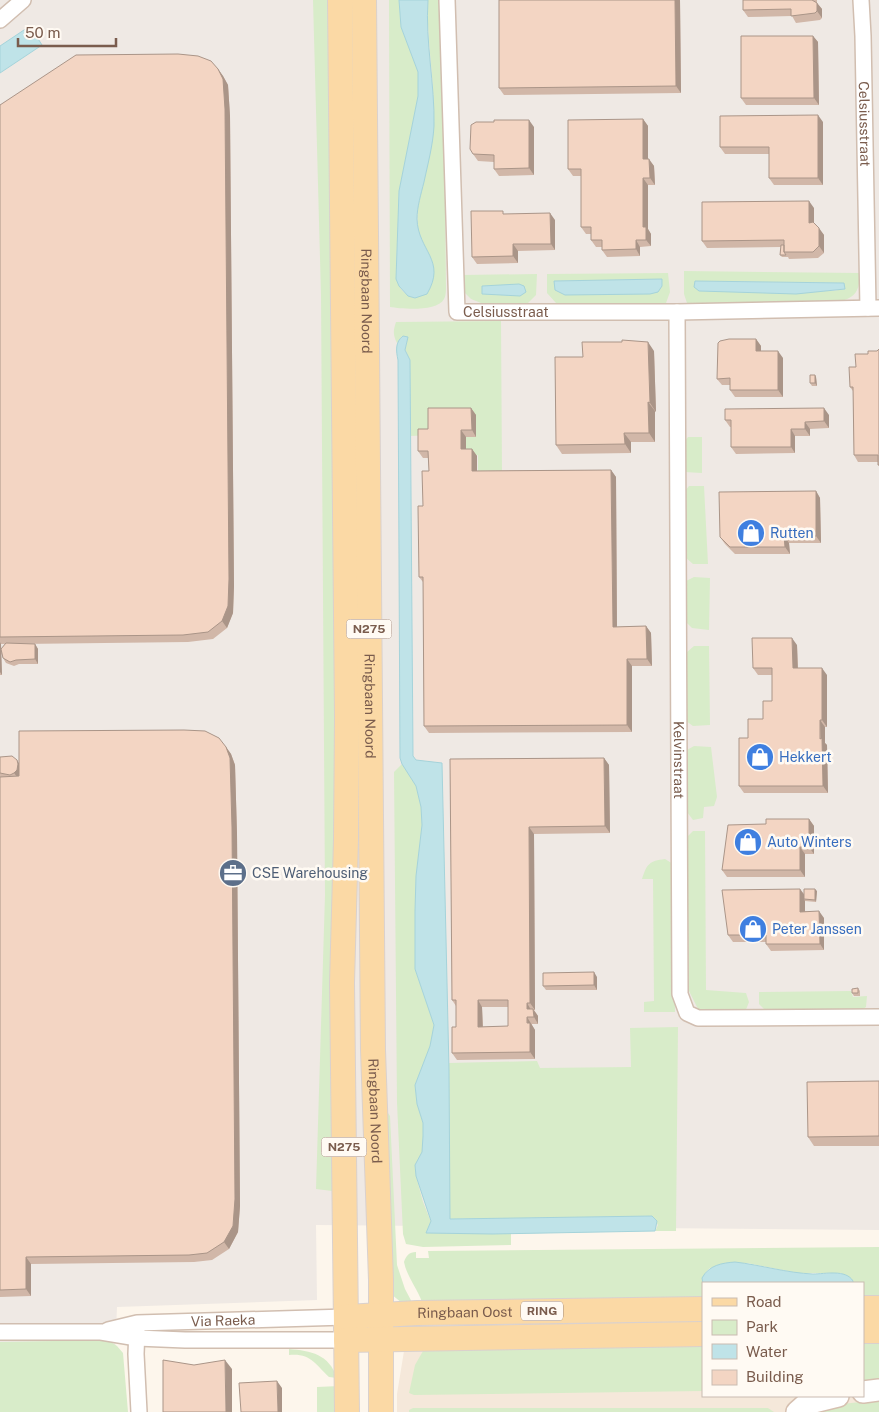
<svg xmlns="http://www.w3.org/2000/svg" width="879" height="1412" viewBox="0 0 879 1412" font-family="'Public Sans',sans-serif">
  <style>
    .residential { fill: #f5e8da }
    .industrial { fill: #efe9e4 }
    .green { fill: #d8ecc9; fill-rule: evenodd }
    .water { fill: #bfe3e8; stroke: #a5d3da }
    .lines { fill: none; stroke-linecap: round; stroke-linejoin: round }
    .street-casing { stroke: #d1beb0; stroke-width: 18 }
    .secondary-casing { stroke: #d6c0b0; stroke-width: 24 }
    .primary-casing { stroke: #dad1cd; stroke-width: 26 }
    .street { stroke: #fff; stroke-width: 15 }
    .secondary { stroke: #fff; stroke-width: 21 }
    .primary { stroke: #fbd9a5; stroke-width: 24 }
    .wall { fill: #d1b7a8; fill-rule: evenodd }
    .shaded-wall { fill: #aa9588 }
    .building { fill: #f3d5c3; stroke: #aa9588; fill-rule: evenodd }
    .labels { text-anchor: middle; stroke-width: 5; stroke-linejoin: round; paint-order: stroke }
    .shield { fill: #fffaf3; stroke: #a28b7f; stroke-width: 1 }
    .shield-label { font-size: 12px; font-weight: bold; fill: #7a5c4d }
    .street-label { font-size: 14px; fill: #7a5c4d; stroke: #fffaf3 }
    .shop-label { font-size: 14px; fill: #366cbe; stroke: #fffaf3; text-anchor: start }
    .service-label { font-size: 14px; fill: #4e5e75; stroke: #fffaf3; text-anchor: start }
  </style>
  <rect width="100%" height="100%" fill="#fdf6ec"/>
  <!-- residential -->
  <path class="residential" d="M405 1345 703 1354V1396H863L879 1412H397V1394Z"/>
  <!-- industrial -->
  <path class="industrial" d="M0 0H879V1230L316 1225 317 1300 117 1307 115 1352 0 1353Z"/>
  <!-- green -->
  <path class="green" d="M313 0H334L335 91 329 127V207L334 240 336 728 334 789 338 840 335 1024 331 1082 332 1191 316 1189 325 895 321 295Z
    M389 0H399L401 27 418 72V96L399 191 396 273C398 286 401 294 415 298L428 251C403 220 430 170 433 134 437 89 426 44 428 0H443L446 287C446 290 446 296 444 299 437 312 403 309 390 307Z
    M684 271 861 273C858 291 858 296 839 302L687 303 684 294ZM695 281 843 283 845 289 832 291Z
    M668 273 670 292 666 303H556L547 293V274ZM661 279 662 286 555 290V281Z
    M537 274 536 295 527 304 481 303 471 299 463 291 462 275Z
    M501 321 502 475 478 476V455H465L434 435 410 436V360L405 349 407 343 402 336 397 343C393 335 393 331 396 322Z
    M688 437H702V473L684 472 685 441Z
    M689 486H704L708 564H693L685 557V491Z
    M694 577 710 578 709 630 692 628 687 623 684 582Z
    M694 646H709L710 725 693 726 686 721 687 652Z
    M694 746 711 747 717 797 714 806 704 807 703 818 693 820 687 812V750Z
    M402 764 416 786 421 807 422 825 416 876 415 911V969L434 1025 430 1046 415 1085 417 1104 423 1123V1136L422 1152 415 1165 416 1176 423 1202 431 1222 426 1233H511V1245L423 1247 406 1244 403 1234 397 1103 394 772Z
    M693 831H705L706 990 746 993 749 1002 745 1012H706L698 1009 689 991 687 837Z
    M665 859 673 864 675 1012H644V1002L654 1001 653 879H642C647 864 649 861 665 859Z
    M851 991 853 997 867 996 866 1007 863 1009 766 1011 759 1004V992Z
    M678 1027 676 1231H655L658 1225 652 1216 450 1219 449 1063 537 1061 540 1068 631 1067 630 1028Z
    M388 1113 390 1116 397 1265 405 1289 414 1306 402 1303 391 1294 384 1142Z
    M879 1247V1303H863V1283H853V1281L841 1273H797L747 1263 710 1268C699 1277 703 1289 703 1302H422C417 1288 407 1277 404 1262 406 1256 409 1252 416 1252V1258H429L428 1251Z
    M879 1337V1386L863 1388V1338Z
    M108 1340 117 1346 123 1353 128 1412H0V1342Z
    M703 1340V1391L414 1395 409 1393 415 1365 427 1344Z
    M289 1349C311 1351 329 1354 337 1378L329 1377C315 1364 311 1353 289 1355Z
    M339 1386 340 1412H317V1387Z
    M879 1400V1412H810L842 1404Z
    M413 1408H768L774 1412H409V1410Z"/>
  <!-- water -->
  <path class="water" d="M399 0H428C425 42 435 84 434 126 433 145 428 163 424 182 421 194 417 207 417 219 418 251 447 260 427 294L415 298 408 296 399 286 396 279 399 191 418 96V72L401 27Z
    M30 26 42 45 0 73V46Z
    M662 279V286L658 292 650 294 565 295 555 290 554 281Z
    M695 281 844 283 845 289 796 294 699 291 694 287Z
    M519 284 524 286 526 292 520 296 482 294V286Z
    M403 336 408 337 405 350 410 360 413 756 416 760 442 763 449 1070 450 1219 652 1216 657 1221 655 1231 492 1234 426 1233 431 1221 416 1176 415 1165 422 1152 423 1136V1123L417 1104 415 1085 430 1046 434 1025 415 969V911L416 876 422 825 421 807 416 786 402 764 400 758 398 360C396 351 395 342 403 336Z
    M735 1262C761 1265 787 1273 813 1274 825 1274 846 1269 853 1281V1283L703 1284 702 1278C709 1265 722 1263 735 1262Z"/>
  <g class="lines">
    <defs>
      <g id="street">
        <path id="s1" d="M447 0 457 312H677L879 308"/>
        <path id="s2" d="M861 0 863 36 868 308"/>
        <path d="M0 20 23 0"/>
        <path id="s3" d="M677 312 680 994 687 1013 698 1018 879 1017"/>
        <path d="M137 1329 136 1354 139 1412"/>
        <path id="s4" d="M108 1330 137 1323 346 1317"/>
        <path d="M0 1332H101L137 1338 185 1340H346"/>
      </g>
      <path id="secondary" d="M863 1392 879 1390
        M797 1412 806 1404 838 1396"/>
      <g id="primary">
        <path d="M340 0 347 717 346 839 342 983 347 1412"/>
        <path id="s5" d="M364 0 373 1050 381 1280V1412"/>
        <path d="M863 1308H879"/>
        <path id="s6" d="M346 1317 417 1313 703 1309"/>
        <path d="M863 1331H879"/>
        <path d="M346 1340 703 1334"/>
      </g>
    </defs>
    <!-- street casing -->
    <use href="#street" class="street-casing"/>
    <!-- secondary casing -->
    <use href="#secondary" class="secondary-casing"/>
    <!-- primary casing -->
    <use href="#primary" class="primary-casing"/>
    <!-- street -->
    <use href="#street" class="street"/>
    <!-- secondary -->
    <use href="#secondary" class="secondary"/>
    <!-- primary -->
    <use href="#primary" class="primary"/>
  </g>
  <!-- wall -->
  <path class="wall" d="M499 0H680L681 93 504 95 499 88Z
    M743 0H817V3L822 9V18L820 20 796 23 792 16 748 17 743 10Z
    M813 36 818 42 819 105H746L741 98Z
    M218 69 223 76 228 85 230 116 234 586 233 613 227 628 213 639 188 642 21 644H35L38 649V664H19L14 666 6 663 3 658 1 653 2 675H0V105ZM1 644H5L1 649Z
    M643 119 648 126V159L654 166 655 185H648V229L651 234V246L640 247V256L607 257 602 250V247H596L591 240V234H586L581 227V176H573L568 169Z
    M823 122V185H774L769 178V154H725L720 147Z
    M534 127V175L499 176 494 169V162L478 161 473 154Z
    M814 208V223L824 235V253L818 258 789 259 788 257H782L780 255 781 247 707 248 702 241Z
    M505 214 555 220V250L518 251V263L477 264 472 257Z
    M756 339 761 346V351L783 358V397H735L730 390V385H722L717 379Z
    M879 349V466L878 465V462H858L854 455 853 391 850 387 856 367 868 354 877 351Z
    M654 351 656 412 655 411V442H631V453L562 454 556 445 583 357Z
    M815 375 816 377 817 386H812L810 383Z
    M471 408 476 415V437H466V449H472L477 456V471L611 470 616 477 617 627 646 626 651 633 652 666H632V732L429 733 424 726 423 582 419 577 423 506 429 471 428 458H423L418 451 428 429Z
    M829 415V428L810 429V436H795V453L736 454 731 447V427H730L725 420Z
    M816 491 820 498 821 543H789L790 554H735L725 544 720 537Z
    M797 645 798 668 827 675V727H825V743L827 745 828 793H744L739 786 748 738 763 719 772 701V675H758L753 668Z
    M226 747 231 754 235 765 237 834 240 1206 238 1232 229 1249 212 1260 194 1262 31 1264V1296L0 1297V757L19 764Z
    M604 758 609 765 610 833 534 834 535 1010H534L538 1016V1024H532V1025L535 1030V1059L457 1060 452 1053 456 1027V1006L452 1000 450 759ZM482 1007H508V1026L483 1027Z
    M809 819 814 826V854H805V877H727L722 870 766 824Z
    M800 889 804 894 817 891 816 902 805 901V911L824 918V950L771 951 766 944V942H733L728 935Z
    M597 977V990H546L543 986Z
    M858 988 860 991V996H854L852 993Z
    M879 1081V1146H814L808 1137Z"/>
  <!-- shaded-wall -->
  <path class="shaded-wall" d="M675 0H680L681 93 676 86Z
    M817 3 822 9V18L817 11Z
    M813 36 818 42 819 105 814 98Z
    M218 69 223 76 228 85 230 116 234 586 233 613 227 628 222 621Z
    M818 115 823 122V185L818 178Z
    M643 119 648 126V166L643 159Z
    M529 120 534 127V175L529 168Z
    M649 159 654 166 655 185 650 178Z
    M643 178 648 185V229L651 234V246L646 240 643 227Z
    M809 201 814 208V230L809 223Z
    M550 213 555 220V250L551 244Z
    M819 228 824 235V253L819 246Z
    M636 240 640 247V256L636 249Z
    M513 244 518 251V263L513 256Z
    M756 339 761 346V358L756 351Z
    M648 342 654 351 656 412 650 403Z
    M778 351 783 358V397L778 390Z
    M815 375 816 377 817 386 815 383Z
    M648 402 655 411V442L649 433Z
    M471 408 476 415V437L472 430Z
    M824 408 829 415V428L824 421Z
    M805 422 810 429V436L805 429Z
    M791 429 795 436V453L791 447Z
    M461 430 466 437V456L461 449Z
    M624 433 631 442V453L625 444Z
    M472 449 477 456V478L472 471Z
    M611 470 616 477 617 634 613 627Z
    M816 491 820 498 821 543 816 536Z
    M784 536 789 543 790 554 785 547Z
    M646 626 651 633 652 666 647 659Z
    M792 638 797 645 798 675 793 668Z
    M0 642 1 644 2 675 0 672Z
    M35 644 38 649V664L35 659Z
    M627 659 632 666V732L627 725Z
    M822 668 827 675V727L822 720Z
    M820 720 825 727V743L827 745 828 793 823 786Z
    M226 747 231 754 235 765 237 834 240 1206 238 1232 229 1249 224 1242Z
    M604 758 609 765 610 833 605 826Z
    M17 760 20 765 21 775 18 778 14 773Z
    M809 819 814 826V854L809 847Z
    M529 827 534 834 535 1010 530 1003Z
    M800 847 805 854V877L800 870Z
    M800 889 805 896 804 899 805 901V918L800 912Z
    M815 889 817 891 816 902 815 900Z
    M819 911 824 918V950L820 944Z
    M594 972 597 977V990L594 985Z
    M478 1000 482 1007 483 1034 478 1027Z
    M527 1003 531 1010 527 1009Z
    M533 1009 538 1016V1024L534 1017Z
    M527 1017 535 1030V1059L530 1052Z
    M26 1257 31 1264V1296L26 1289Z
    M225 1360 232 1369V1412H226Z
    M277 1381 282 1388V1412H278Z"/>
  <!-- building -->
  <path class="building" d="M499 0H675L676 86 499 88Z
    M743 0H812L817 3V11L815 13 791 16V9L743 10Z
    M741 36H813L814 98H741Z
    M178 54 198 56 211 61 218 69 223 79 225 109 229 579 228 606 222 621 208 632 183 635 0 637V105L76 55Z
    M818 115V178H769V147H720V116Z
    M643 119V159H649L650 178H643V227H646V240H636V249L602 250V240H591V227H581V169H568V120Z
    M494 120H529V168L494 169V155L473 154 470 149 471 125 476 122H494Z
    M809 201V223L813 222 819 228V246L813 252H784V240L702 241V202Z
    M471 211H503V214L550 213 551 244H513V256L472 257Z
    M781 245H784V252L786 255H780Z
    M729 339H756V351H778V390H730V378L717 379 718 343 720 341Z
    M622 340 648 342 650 403 648 402 649 433H624L625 444 556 445 555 357H583L582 342H622Z
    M879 349V465H878V455H854L853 387H850L849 367H856L855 354H868V351H877Z
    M810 375H815V383H810Z
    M428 408H471L472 430H461V449H472V471L611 470 613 627 646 626 647 659H627V725L424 726 423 577H419L418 506H423L422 471H429L428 451H418V429H428Z
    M824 408V421L805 422V429H791V447H731V420H725V409Z
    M816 491V536H784L785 547H730L720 537 719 492Z
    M752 638H792L793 668H822V720H820V739L822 738 823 786H739V738H748V719H763V701H772V668H753Z
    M6 643 35 644V659L16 660 10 662 3 658 1 649Z
    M184 730 205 731 219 738 226 747 230 758 232 827 235 1199 233 1226 224 1242 207 1253 189 1255 26 1257V1289L0 1290V777L19 776V731Z
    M12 756 17 760 18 764 17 770 14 773 10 775 0 773V757Z
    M604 758 605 826 529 827 530 1003H527V1009H533L534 1017H527V1023H530V1052L452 1053V1027H456V1000H452L450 759ZM478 1000H508V1026L478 1027Z
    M766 819H809V847H800V870H722L728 825 766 824Z
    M800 889V912L819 911 820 944H766V935H728L722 890Z
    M804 889H815V900L804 899Z
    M594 972V985L543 986V973Z
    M858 988V993H852V989Z
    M879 1081V1136L808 1137 807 1082Z
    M163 1360 194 1365 225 1360 226 1412H163Z
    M277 1381 278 1412H241L239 1383Z"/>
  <!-- icons -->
  <defs>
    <symbol id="shop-disc" viewBox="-11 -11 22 22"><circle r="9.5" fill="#3f7fe0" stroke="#fffaf3"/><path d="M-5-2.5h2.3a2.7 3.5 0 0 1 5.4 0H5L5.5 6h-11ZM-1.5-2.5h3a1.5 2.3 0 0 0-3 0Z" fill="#fff"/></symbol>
    <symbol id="office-disc" viewBox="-11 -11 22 22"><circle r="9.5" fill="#5c6f8a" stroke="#fffaf3"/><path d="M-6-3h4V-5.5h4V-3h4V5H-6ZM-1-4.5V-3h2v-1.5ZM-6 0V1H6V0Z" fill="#fff"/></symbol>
  </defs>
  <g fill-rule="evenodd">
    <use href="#shop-disc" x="735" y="517" width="32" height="32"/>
    <use href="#shop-disc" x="744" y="741" width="32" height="32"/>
    <use href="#shop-disc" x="732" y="826" width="32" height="32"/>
    <use href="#office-disc" x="217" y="857" width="32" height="32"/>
    <use href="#shop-disc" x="737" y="913" width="32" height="32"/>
  </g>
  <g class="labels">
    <!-- shield labels -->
    <g class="shield">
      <rect x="346.5" y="619.5" width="45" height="19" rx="4"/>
      <rect x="321.5" y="1137.5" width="45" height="19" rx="4"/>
      <rect x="521" y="1301.5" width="42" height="19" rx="4"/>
    </g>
    <g class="shield-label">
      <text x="369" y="633">N275</text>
      <text x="344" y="1151">N275</text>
      <text x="542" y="1315">RING</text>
    </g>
    <!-- street labels -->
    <g class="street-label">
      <text dy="5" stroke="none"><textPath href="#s2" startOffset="124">Celsiusstraat</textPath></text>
      <text dy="5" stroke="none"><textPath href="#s5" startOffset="301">Ringbaan Noord</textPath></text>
      <text dy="5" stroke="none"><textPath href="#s1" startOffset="361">Celsiusstraat</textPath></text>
      <text dy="5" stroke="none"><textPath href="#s5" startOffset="706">Ringbaan Noord</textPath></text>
      <text dy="5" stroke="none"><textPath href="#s3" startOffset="448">Kelvinstraat</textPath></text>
      <text dy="5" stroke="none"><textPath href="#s5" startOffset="1111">Ringbaan Noord</textPath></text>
      <text dy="5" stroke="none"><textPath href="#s6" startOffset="119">Ringbaan Oost</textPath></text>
      <text dy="5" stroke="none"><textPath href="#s4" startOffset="116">Via Raeka</textPath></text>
    </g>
    <!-- shop labels -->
    <g class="shop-label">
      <text x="770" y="538">Rutten</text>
      <text x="779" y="762">Hekkert</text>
      <text x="767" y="847">Auto Winters</text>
      <text x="772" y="934">Peter Janssen</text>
    </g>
    <!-- service labels -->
    <g class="service-label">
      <text x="252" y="878">CSE Warehousing</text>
    </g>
  </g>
  <!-- legend -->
  <rect x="702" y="1282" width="162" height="115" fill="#fffaf3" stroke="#cabbb1"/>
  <rect x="712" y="1298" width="25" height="8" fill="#fbd9a5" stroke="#cabbb1"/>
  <text x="746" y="1307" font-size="15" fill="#7a5c4d">Road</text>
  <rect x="712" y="1320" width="25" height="15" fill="#d8ecc9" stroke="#cabbb1"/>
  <text x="746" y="1332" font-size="15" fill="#7a5c4d">Park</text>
  <rect x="712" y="1344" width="25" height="15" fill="#bfe3e8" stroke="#cabbb1"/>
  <text x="746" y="1357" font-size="15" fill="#7a5c4d">Water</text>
  <rect x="712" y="1370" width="25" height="15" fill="#f3d5c3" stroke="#cabbb1"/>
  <text x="746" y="1382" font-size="15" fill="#7a5c4d">Building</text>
  <!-- scale -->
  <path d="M18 38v8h98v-8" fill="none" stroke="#7a5c4d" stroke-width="2.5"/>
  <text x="25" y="38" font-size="15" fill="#7a5c4d" stroke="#fffaf3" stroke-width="4" paint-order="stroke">50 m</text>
</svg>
